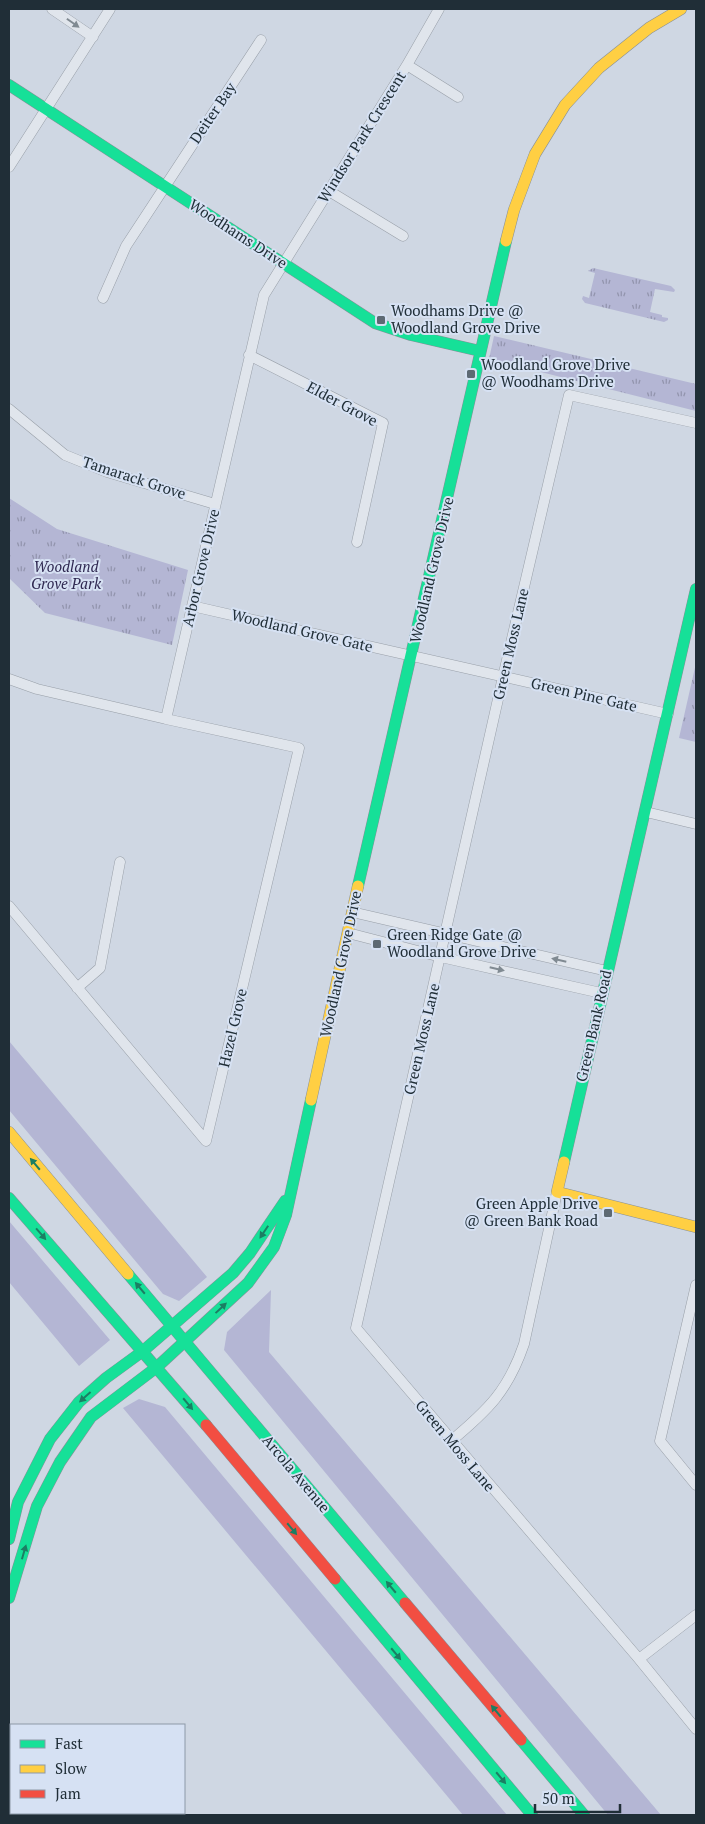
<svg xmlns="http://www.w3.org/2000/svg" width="705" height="1824" viewBox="0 0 705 1824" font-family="'PT Serif',serif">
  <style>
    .grass { fill: #b4b6d4 }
    .park { fill: url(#park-tufts) }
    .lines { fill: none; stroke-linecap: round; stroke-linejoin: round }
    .street-casing { stroke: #989fa8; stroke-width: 11 }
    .fast-casing { stroke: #889098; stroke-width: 12 }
    .slow-casing { stroke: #889098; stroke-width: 12 }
    .jam-casing { stroke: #889098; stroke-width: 12 }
    .street { stroke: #e0e5ec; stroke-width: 10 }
    .fast { stroke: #16e098; stroke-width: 11 }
    .slow { stroke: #ffcf43; stroke-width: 11 }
    .jam { stroke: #f24e42; stroke-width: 11 }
    .oneway { fill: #808a92 }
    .oneway2 { fill: #1c7e63 }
    .poi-dot { fill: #5d6973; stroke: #d6e1f3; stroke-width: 2 }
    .labels { text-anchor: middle; stroke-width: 4; stroke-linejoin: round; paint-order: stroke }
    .street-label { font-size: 15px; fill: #202e37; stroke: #d6e1f3 }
    .poi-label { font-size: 15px; fill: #202e37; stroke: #d6e1f3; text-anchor: start }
    .park-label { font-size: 15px; font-style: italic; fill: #2f2851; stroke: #d6e1f3 }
  </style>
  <defs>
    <pattern id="park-tufts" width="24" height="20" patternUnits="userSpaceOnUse" patternTransform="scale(1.25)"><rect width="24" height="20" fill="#b4b6d4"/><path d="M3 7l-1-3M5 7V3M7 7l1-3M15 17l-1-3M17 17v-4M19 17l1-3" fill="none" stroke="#9294ad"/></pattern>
  </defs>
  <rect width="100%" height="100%" fill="#cfd7e3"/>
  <!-- grass -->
  <path class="grass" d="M9 1041 207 1277 179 1301 163 1294 9 1110Z
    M9 1221 110 1340 79 1366 9 1282Z
    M271 1290 269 1352 661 1815H608L224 1350 227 1332Z
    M139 1399 165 1407 507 1815H463L123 1408Z"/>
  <!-- park -->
  <path class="park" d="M593 268 671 286 675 290 674 292 655 289 650 312 662 315V317L668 318V320L664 322 585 303 582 299 583 296 589 298 595 273 588 271Z
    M494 336 696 384V411L489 359Z
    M9 498 57 529 188 570 172 645 45 613 9 578Z
    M696 663V742L679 738Z"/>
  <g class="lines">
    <defs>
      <path id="street" d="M52 9 93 37
        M407 65 458 97
        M9 167 110 9
        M329 191 403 236
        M103 298 126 246 261 40
        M249 355 383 423 357 542
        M9 409 65 455 107 472 215 504
        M696 423 569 395 503 677 356 1328 639 1659 696 1729
        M192 606 668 714
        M9 679 37 689 166 719 264 295 407 65 439 9
        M646 812 696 824
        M9 906 206 1141 299 748 166 719
        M352 912 607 971
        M348 933 441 957 601 993
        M77 988 100 968 120 862
        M696 1285 660 1441 696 1485
        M451 1441C488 1410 508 1391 524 1344L557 1192
        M639 1659 696 1615"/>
      <path id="fast" d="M9 85 375 323 411 335 480 351
        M358 886 506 241
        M564 1162 696 589
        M9 1198 206 1425
        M128 1274 405 1603
        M9 1539 18 1502 50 1439 79 1402 106 1378 143 1351 233 1273 250 1253 285 1201
        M335 1579 532 1815
        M9 1598 37 1506 60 1462 91 1417 157 1367 248 1283 274 1247 286 1215 311 1100
        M521 1740 584 1815"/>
      <path id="slow" d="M506 241 514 210 535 154 565 105 599 68 649 28 681 9
        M311 1100 358 886
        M9 1132 128 1274
        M564 1162 557 1192 696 1227"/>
      <path id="jam" d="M206 1425 335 1579
        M405 1603 521 1740"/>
    </defs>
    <!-- street casing -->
    <use href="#street" class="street-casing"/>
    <!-- fast casing -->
    <use href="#fast" class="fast-casing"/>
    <!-- slow casing -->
    <use href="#slow" class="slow-casing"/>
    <!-- jam casing -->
    <use href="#jam" class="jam-casing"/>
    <!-- street -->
    <use href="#street" class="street"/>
    <!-- fast -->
    <use href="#fast" class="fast"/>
    <!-- slow -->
    <use href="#slow" class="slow"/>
    <!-- jam -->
    <use href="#jam" class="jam"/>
  </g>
  <!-- one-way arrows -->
  <defs><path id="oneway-solid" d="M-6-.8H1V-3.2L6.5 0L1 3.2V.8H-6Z" transform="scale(1.25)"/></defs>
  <g class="oneway">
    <use href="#oneway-solid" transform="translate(73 23) rotate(35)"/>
    <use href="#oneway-solid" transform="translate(559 960) rotate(-167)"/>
    <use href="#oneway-solid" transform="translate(497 969) rotate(13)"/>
  </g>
  <g class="oneway2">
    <use href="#oneway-solid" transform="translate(35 1164) rotate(-130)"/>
    <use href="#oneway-solid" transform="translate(264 1232) rotate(124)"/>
    <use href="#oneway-solid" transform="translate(41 1234) rotate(49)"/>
    <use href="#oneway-solid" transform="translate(140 1288) rotate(-130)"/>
    <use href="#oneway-solid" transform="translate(221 1308) rotate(-43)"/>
    <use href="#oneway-solid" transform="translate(85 1397) rotate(138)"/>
    <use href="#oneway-solid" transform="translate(188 1404) rotate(50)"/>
    <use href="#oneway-solid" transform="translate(292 1529) rotate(50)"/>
    <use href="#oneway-solid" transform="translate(24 1552) rotate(-74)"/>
    <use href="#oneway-solid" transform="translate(391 1587) rotate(-130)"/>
    <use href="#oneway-solid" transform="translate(396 1654) rotate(50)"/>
    <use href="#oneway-solid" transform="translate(496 1711) rotate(-130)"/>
    <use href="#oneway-solid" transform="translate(501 1778) rotate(50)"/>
  </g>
  <!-- markers -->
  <g class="poi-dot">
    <rect x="376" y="315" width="10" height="10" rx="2.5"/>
    <rect x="466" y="369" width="10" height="10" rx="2.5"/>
    <rect x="372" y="939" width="10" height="10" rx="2.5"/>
    <rect x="603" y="1208" width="10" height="10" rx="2.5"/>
  </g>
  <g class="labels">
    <!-- street labels -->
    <g class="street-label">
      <text transform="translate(213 113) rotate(-56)" y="5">Deiter Bay</text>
      <text transform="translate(362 137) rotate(-58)" y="5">Windsor Park Crescent</text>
      <text transform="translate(238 234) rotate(33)" y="5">Woodhams Drive</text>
      <text transform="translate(342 404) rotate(28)" y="5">Elder Grove</text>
      <text transform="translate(134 478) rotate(18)" y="5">Tamarack Grove</text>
      <text transform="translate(201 568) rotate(-77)" y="5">Arbor Grove Drive</text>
      <text transform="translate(432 570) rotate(-77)" y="5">Woodland Grove Drive</text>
      <text transform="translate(302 631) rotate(13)" y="5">Woodland Grove Gate</text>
      <text transform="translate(511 644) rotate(-77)" y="5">Green Moss Lane</text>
      <text transform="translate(584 695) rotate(13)" y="5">Green Pine Gate</text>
      <text transform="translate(341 964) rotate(-78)" y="5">Woodland Grove Drive</text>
      <text transform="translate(594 1026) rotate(-77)" y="5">Green Bank Road</text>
      <text transform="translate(233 1028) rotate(-77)" y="5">Hazel Grove</text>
      <text transform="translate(422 1039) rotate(-77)" y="5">Green Moss Lane</text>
      <text transform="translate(455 1446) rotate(50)" y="5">Green Moss Lane</text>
      <text transform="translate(296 1474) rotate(50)" y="5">Arcola Avenue</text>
    </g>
    <!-- poi labels -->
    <g class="poi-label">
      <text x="391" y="316">Woodhams Drive @<tspan x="391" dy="17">Woodland Grove Drive</tspan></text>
      <text x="481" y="370">Woodland Grove Drive<tspan x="481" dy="17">@ Woodhams Drive</tspan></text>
      <text x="387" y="940">Green Ridge Gate @<tspan x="387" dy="17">Woodland Grove Drive</tspan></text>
      <text x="598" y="1209" text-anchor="end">Green Apple Drive<tspan x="598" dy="17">@ Green Bank Road</tspan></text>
    </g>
    <!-- park labels -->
    <g class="park-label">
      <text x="66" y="572">Woodland<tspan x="66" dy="17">Grove Park</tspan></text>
    </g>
  </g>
  <!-- border -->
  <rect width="705" height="1824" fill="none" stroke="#202e37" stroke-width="20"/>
  <!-- legend -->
  <rect x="10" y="1724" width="175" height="90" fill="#d6e1f3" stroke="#8d99a8"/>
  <rect x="20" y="1740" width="25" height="8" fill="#16e098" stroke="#8d99a8"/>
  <text x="55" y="1749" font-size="15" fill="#202e37">Fast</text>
  <rect x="20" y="1765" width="25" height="8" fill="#ffcf43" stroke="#8d99a8"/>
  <text x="55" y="1774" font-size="15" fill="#202e37">Slow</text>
  <rect x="20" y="1790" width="25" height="8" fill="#f24e42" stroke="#8d99a8"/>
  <text x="55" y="1799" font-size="15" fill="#202e37">Jam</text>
  <!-- scale -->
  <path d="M535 1804v8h85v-8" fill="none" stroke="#202e37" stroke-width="2.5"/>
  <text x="542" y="1804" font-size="15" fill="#202e37" stroke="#d6e1f3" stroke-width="4" paint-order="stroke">50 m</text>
</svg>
